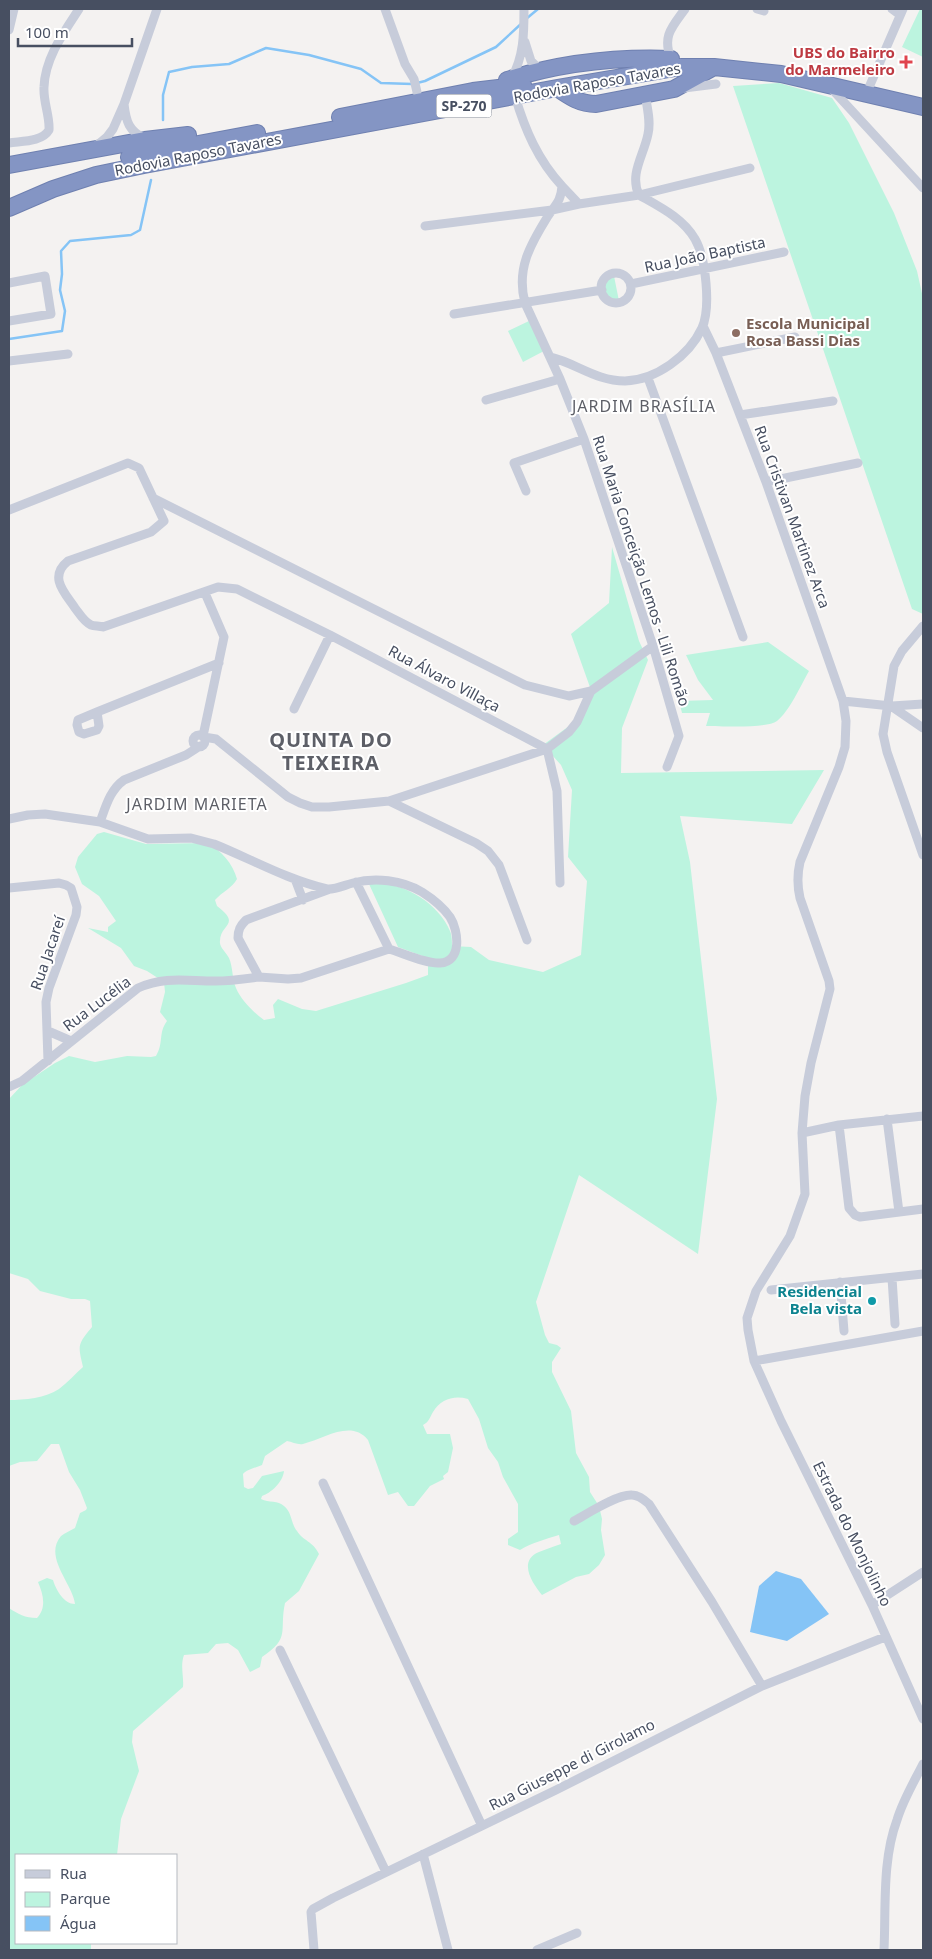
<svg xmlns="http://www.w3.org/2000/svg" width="932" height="1959" viewBox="0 0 932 1959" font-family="'Noto Sans',sans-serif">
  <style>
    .green { fill: #bcf4df }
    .water { fill: #85c4f6 }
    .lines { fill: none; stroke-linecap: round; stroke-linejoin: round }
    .stream { stroke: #85c4f6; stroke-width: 2.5 }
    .highway-casing { stroke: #6f80b0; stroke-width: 18 }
    .street { stroke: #c7ccda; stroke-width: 9 }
    .highway { stroke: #8495c4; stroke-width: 16 }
    .health-dot { fill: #e0444e; stroke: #fff; stroke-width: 2 }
    .education-dot { fill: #8d6e63; stroke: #fff; stroke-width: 2 }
    .culture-dot { fill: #0f9aa8; stroke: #fff; stroke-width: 2 }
    .labels { text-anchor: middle; stroke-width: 4; stroke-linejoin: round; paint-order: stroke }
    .shield { fill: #fff; stroke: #7e8490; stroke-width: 1 }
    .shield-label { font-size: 14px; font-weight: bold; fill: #474f61 }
    .health-label { font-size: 15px; font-weight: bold; fill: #be3a42; stroke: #fff; text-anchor: end }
    .street-label { font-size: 15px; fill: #474f61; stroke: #fff }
    .education-label { font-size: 15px; font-weight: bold; fill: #785e54; stroke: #fff; text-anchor: start }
    .culture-label { font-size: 15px; font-weight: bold; fill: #0d838f; stroke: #fff; text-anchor: end }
    .neighbourhood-label { font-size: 16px; letter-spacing: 1px; fill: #5d5f67; stroke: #fff }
    .district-label { font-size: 20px; font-weight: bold; letter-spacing: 1px; fill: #5d5f67; stroke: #fff }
  </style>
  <rect width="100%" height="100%" fill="#f4f2f1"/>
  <!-- green -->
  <path class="green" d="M920 9H923V57L902 47Z
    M779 83 832 98 849 123 894 213 917 271 923 298V614L912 609 733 86Z
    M614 276 619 301 610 299 604 293C603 285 605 277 614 276Z
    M529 321 544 351 523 362 508 331Z
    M612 547 639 641 648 660 622 728 621 773 824 770 792 824 680 816 690 862 717 1099 698 1254 579 1175 536 1302 545 1335 549 1343 557 1345 561 1348 552 1362V1372L571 1411 576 1453 589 1477 590 1492 599 1506 602 1519 601 1530 605 1555 599 1565 589 1574 576 1577 542 1595C533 1584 517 1561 539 1552 546 1549 553 1547 561 1544L559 1535C546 1539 531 1543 520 1550L508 1545V1539L518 1532V1504L503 1477 498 1462 488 1448 479 1419 468 1399C454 1395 441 1399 433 1412 430 1417 429 1422 423 1425L427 1434H450L453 1448 448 1472 443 1476 444 1479 430 1486 414 1506H408L398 1492 388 1495 368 1440C351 1419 324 1439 303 1444 298 1445 292 1442 287 1441L265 1456 262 1465C256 1468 247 1469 243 1474L244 1487 248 1489 253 1488 262 1476 284 1471C283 1482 271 1493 262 1496L261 1499C269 1503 278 1500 284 1506 292 1512 291 1524 297 1531 303 1541 313 1541 319 1554L299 1591 285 1603C279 1631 291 1638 262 1657L260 1667 250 1672 238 1650 228 1643 216 1644 208 1653 184 1655C180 1666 184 1676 183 1687L133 1731 132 1742 139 1771 121 1819 117 1855H16V1943H91V1950H9V1608C18 1614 25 1618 37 1618 47 1607 43 1594 38 1582L47 1578 53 1580C56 1590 64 1604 75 1604 73 1584 43 1557 61 1536 65 1533 71 1530 75 1528L80 1513 86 1510 87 1508 80 1490 69 1472 59 1444H51L37 1461 20 1462 9 1466V1400C24 1400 46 1398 59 1389 67 1383 75 1374 83 1367 78 1345 77 1345 92 1327L90 1301 85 1299H71L40 1291 28 1279 9 1273V1099L22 1085 55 1063 69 1056 95 1062 127 1056 151 1057 156 1056C164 1043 158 1033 167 1021L160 1012 165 992 164 982 147 971 134 966 121 948 88 928 108 932V927L116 921 99 896 82 884 75 867 78 857 97 834 104 832 146 844 207 843C221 850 233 864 237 879 232 888 222 892 215 900L217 906C242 925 220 924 220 941 219 947 226 952 229 958 233 967 232 979 236 988 241 1000 254 1013 264 1020L275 1018 273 1005 278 999 302 1009 316 1011 406 983 428 975V958L398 947 369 884C399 879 438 902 450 931 452 935 452 942 452 946L471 947 489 960 543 972 581 955 587 881 568 857 572 790 561 765 543 745 576 721 591 690 571 634 609 603Z
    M768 642 809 671C801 685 789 712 777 721 766 729 721 726 706 726L710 713H682L679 701 713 700 698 680 686 655Z"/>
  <!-- water -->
  <path class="water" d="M776 1571 801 1579 829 1614 787 1641 750 1632 759 1586Z"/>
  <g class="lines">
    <!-- stream -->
    <path class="stream" d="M526 19 538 9
      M417 83 425 81 496 47 522 23
      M163 120V95L169 72 192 67 229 64 266 48 309 55 361 69 381 83 412 84
      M9 339 62 331 65 311 60 290 62 274 61 251 70 241 131 235 140 230 151 180"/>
    <defs>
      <path id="highway" d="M507 80C560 63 616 57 671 59
        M557 88C570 97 580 104 596 104L674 89 712 68
        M340 117 473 91 523 85
        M129 157 257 133
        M9 165 145 140 188 135
        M9 208 53 189 96 175 144 165 557 88 681 67H714L781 74 923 107"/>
    </defs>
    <!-- highway casing -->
    <use href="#highway" class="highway-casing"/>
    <!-- street -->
    <path class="street" d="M385 9 405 64 414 79 417 92
      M757 9 764 11
      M892 9 900 15
      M9 30 14 9
      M525 42 531 61 541 71
      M671 59C662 36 672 27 685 9
      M511 79C524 57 524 33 524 9
      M870 85 903 9
      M830 87 923 188
      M684 88 716 84
      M515 96C525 130 538 160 562 186 561 201 556 204 548 216 530 245 516 269 525 303L560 379 584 439 653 646 679 736 667 767
      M124 104C126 122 129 131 145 139
      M9 143C22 141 42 142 49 130 50 116 43 102 44 87 45 58 64 32 79 9
      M95 147 107 137 113 129 124 104 157 9
      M562 186 579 204
      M639 195C629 174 644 155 648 134 651 121 647 107 645 94
      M425 226 552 210 579 204 639 195 750 168
      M601 288a15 15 0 1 1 30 0a15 15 0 1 1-30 0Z
      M9 283 45 276 51 314 9 321
      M631 284 784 252
      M454 314 602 290
      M703 326 716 353 766 482 843 701 846 721 845 747 839 767 800 862C797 875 797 885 800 898L829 981 830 989 811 1063 805 1096 802 1133 805 1194 790 1236 756 1291 747 1318 748 1330 754 1361 781 1421 872 1605 923 1719
      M716 353 795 337
      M550 357C576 363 596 381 625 381 656 380 689 356 702 328 711 308 706 258 695 239 683 218 660 207 639 195
      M9 361 68 354
      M648 378 743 637
      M486 400 560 379
      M740 415 833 401
      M766 482 858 463
      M526 491 514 463 584 439
      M153 498 525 685 569 696 591 691
      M9 510 128 463 139 468 164 521 151 532 68 561C48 577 65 593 75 608 79 613 84 622 91 625 94 626 99 626 103 627L218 587 237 589 330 635 547 749 557 791 560 883
      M923 626 902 651 894 666 883 734 887 752 923 855
      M843 701 891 706 923 728
      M892 706 923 704
      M294 709 330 635
      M97 712 99 726 97 730 84 734 79 732 77 725 78 720 97 712 219 663
      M193 741a6 6 0 1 1 12 0a6 6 0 1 1-12 0Z
      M203 736 224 637 205 593
      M204 737 216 739 288 797 300 803 312 807H329L389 801 476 843 488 851 499 865 527 940
      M200 746 186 755 124 780C110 790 106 806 100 822L148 839 191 838 214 844C251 859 288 880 327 889 334 890 345 885 353 883 375 877 402 880 422 892 433 899 443 907 450 917 459 931 462 962 440 963 426 964 403 953 389 949
      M389 801 547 749 569 732 577 722 591 691 653 646
      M9 819 28 815 45 814 100 822
      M295 879 303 900
      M9 888 59 883 66 885 71 888 77 907 76 915 49 988 46 1002 48 1061
      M330 889 246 920C240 926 238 930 238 938L259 977 288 979 301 978 389 949 356 882
      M48 1031 71 1041
      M9 1087 22 1081 138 988C165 976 186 981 215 981 230 981 244 979 259 977
      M887 1119 899 1212
      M839 1125 849 1208 855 1215 860 1217 923 1209
      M802 1133 839 1125 923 1116
      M892 1278 895 1324
      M840 1282 844 1331
      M771 1290 923 1274
      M754 1361 923 1331
      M323 1483 482 1826
      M574 1521C587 1514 617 1494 632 1495 639 1495 644 1500 649 1504L712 1602 762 1686
      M872 1605 923 1572
      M280 1650 386 1872
      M423 1854 448 1950
      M314 1950 311 1912 313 1909 333 1898 556 1790 762 1686 885 1637
      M537 1950 577 1933
      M884 1950C886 1908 882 1860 897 1820 903 1800 914 1782 923 1764"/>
    <!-- highway -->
    <use href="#highway" class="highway"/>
  </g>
  <!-- markers -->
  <path class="health-dot" d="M903.5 54.5h5v5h5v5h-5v5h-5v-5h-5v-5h5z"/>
  <circle class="education-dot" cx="736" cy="333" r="5"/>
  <circle class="culture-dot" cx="872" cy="1301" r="5"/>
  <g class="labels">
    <!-- shield labels -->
    <rect class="shield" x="436.5" y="94.5" width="55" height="23" rx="4"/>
    <g class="shield-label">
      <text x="464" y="111">SP-270</text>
    </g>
    <!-- health labels -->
    <g class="health-label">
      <text x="895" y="58">UBS do Bairro<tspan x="895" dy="17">do Marmeleiro</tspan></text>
    </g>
    <!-- street labels -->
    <g class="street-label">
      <text transform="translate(597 83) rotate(-10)" y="5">Rodovia Raposo Tavares</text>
      <text transform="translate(198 155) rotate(-11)" y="5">Rodovia Raposo Tavares</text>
      <text transform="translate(705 255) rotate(-12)" y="5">Rua João Baptista</text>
      <text transform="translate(792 517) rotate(70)" y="5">Rua Cristivan Martinez Arca</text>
      <text transform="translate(641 571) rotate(72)" y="5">Rua Maria Conceição Lemos - Lili Romão</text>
      <text transform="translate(444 679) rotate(28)" y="5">Rua Álvaro Villaça</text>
      <text transform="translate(48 953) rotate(-71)" y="5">Rua Jacareí</text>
      <text transform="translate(97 1004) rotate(-37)" y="5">Rua Lucélia</text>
      <text transform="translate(852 1534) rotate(64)" y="5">Estrada do Monjolinho</text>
      <text transform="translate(572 1765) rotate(-27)" y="5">Rua Giuseppe di Girolamo</text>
    </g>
    <!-- education labels -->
    <g class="education-label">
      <text x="746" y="329">Escola Municipal<tspan x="746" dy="17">Rosa Bassi Dias</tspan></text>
    </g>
    <!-- culture labels -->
    <g class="culture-label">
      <text x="862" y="1297">Residencial<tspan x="862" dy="17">Bela vista</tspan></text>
    </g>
    <!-- neighbourhood labels -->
    <g class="neighbourhood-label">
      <text x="644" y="412">JARDIM BRASÍLIA</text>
      <text x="197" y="810">JARDIM MARIETA</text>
    </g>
    <!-- district labels -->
    <g class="district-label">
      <text x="331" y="747">QUINTA DO<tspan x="331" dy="23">TEIXEIRA</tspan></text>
    </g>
  </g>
  <!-- border -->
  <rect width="932" height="1959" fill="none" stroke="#474f61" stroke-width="20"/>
  <!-- legend -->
  <rect x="15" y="1854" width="162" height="90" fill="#ffffff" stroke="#b5b9c0"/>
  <rect x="25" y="1870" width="25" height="8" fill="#c7ccda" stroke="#b5b9c0"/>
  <text x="60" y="1879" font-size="15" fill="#474f61">Rua</text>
  <rect x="25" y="1892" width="25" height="15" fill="#bcf4df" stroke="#b5b9c0"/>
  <text x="60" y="1904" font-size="15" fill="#474f61">Parque</text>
  <rect x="25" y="1916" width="25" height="15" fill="#85c4f6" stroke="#b5b9c0"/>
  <text x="60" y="1929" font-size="15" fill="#474f61">Água</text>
  <!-- scale -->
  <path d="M18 38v8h114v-8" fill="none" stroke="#474f61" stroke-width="2.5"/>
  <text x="25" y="38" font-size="15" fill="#474f61" stroke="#ffffff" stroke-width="4" paint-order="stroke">100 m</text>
</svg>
